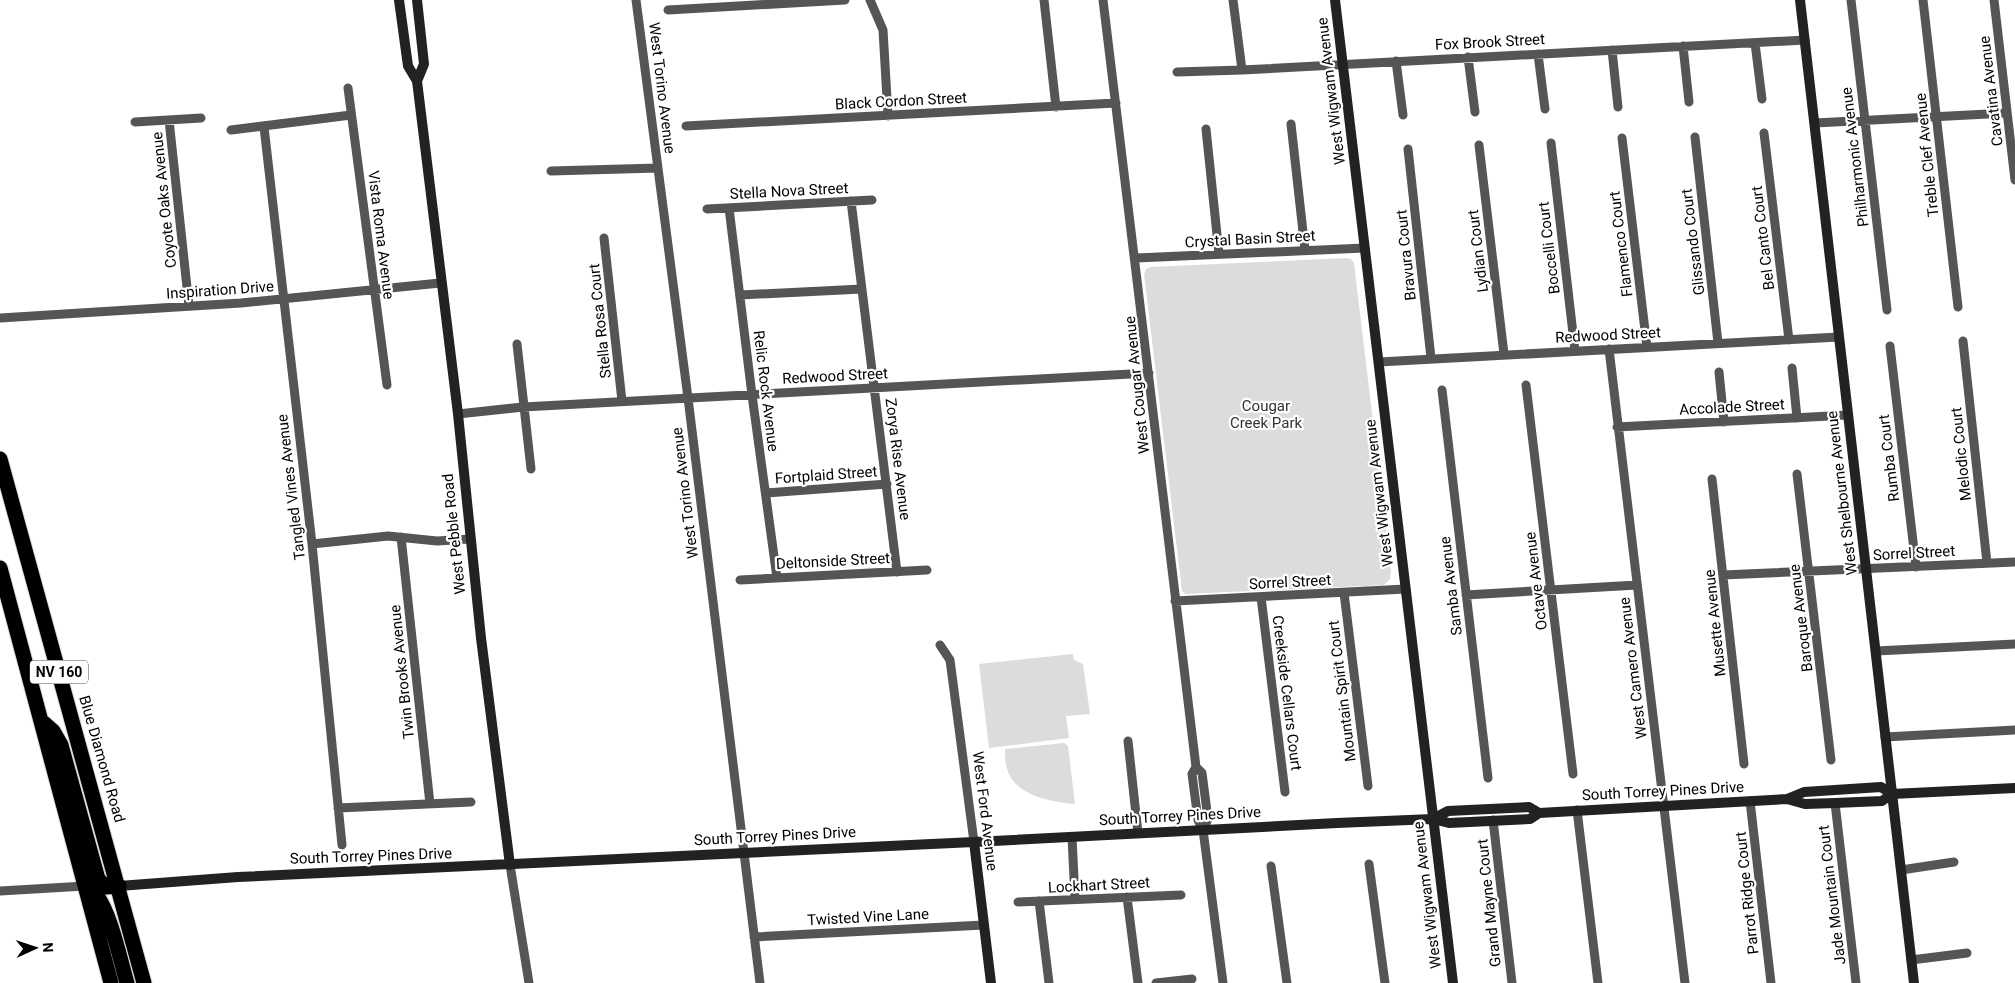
<svg xmlns="http://www.w3.org/2000/svg" width="2015" height="983" viewBox="0 0 2015 983" font-family="Roboto,sans-serif">
  <style>
    .green { fill: #dcdcdc }
    .lines { fill: none; stroke-linecap: round; stroke-linejoin: round }
    .highway-casing { stroke: #dbdbdb; stroke-width: 17 }
    .street { stroke: #555; stroke-width: 9 }
    .secondary { stroke: #222; stroke-width: 10 }
    .highway { stroke: #000; stroke-width: 15 }
    .labels { text-anchor: middle; stroke-width: 4.5; stroke-linejoin: round; paint-order: stroke }
    .shield { fill: #fff; stroke: #4c4c4c; stroke-width: 1 }
    .shield-label { font-size: 14px; font-weight: bold; fill: #000 }
    .street-label { font-size: 15px; fill: #000; stroke: #fff }
    .park-label { font-size: 15px; fill: #333; stroke: #fff }
  </style>
  <rect width="100%" height="100%" fill="#fff"/>
  <!-- green -->
  <path class="green" d="M1346 258 1351 259 1354 263 1391 572 1390 579 1384 585 1186 594 1182 591 1144 274 1146 269 1151 267Z
    M1073 654 1074 660 1083 664 1090 714 1066 716 1069 738 989 748 979 664Z
    M1064 743 1068 746 1075 804C1051 802 1015 796 1007 769 1005 763 1005 755 1005 749Z"/>
  <g class="lines">
    <defs>
      <path id="highway" d="M0 459 144 983
        M0 568 111 983
        M44 723 53 731 61 745 98 879 106 887 119 886
        M85 886C90 889 94 891 97 896 111 915 120 959 127 983"/>
    </defs>
    <!-- highway casing -->
    <use href="#highway" class="highway-casing"/>
    <!-- street -->
    <path class="street" d="M636 0 688 398 760 983
      M870 0 883 30 888 116
      M1044 0 1056 107
      M1103 0C1136 256 1164 512 1196 767L1192 774 1198 820 1203 830 1223 983
      M1233 0 1242 70
      M1851 0 1887 310
      M1923 0 1958 307
      M1994 0 2015 180
      M668 10 845 0
      M1755 43 1762 99
      M1683 46 1689 102
      M1612 50 1618 107
      M1538 54 1545 109
      M1468 57 1475 112
      M1396 61 1403 115
      M1177 72 1242 70 1805 40
      M348 88 387 385
      M169 120 189 306
      M135 122 201 118
      M1815 123 2007 113
      M1291 124 1305 250
      M686 126 1116 103
      M264 127 312 544 342 845
      M1206 129 1219 254
      M231 130 351 115
      M1764 133 1789 340
      M1695 137 1718 343
      M1622 138 1647 347
      M1551 143 1575 351
      M1479 145 1504 354
      M1408 149 1431 358
      M551 171 658 168
      M851 201 897 572
      M729 208 752 395 777 578
      M707 209 872 200
      M604 238 622 401
      M1136 258 1365 248
      M740 295 862 289
      M0 318 241 303 440 283
      M1963 341 1987 563
      M517 344 531 469
      M1890 346 1916 567
      M1609 349 1685 983
      M1379 362 1839 337
      M1792 368 1797 418
      M1719 372 1724 422
      M1526 385 1573 774
      M1442 390 1488 778
      M458 414 523 407 1149 373
      M1617 427 1848 415
      M1797 474 1831 760
      M1712 479 1744 764
      M766 493 887 484
      M401 537 430 804
      M312 544 388 536 437 541 470 539
      M1723 575 2015 562
      M740 580 927 570
      M1344 593 1368 786
      M1466 595 1637 585
      M1261 597 1285 792
      M1175 601 1406 589
      M940 645 950 660 974 842
      M1876 651 2015 644
      M1885 737 2015 730
      M1128 741 1138 833
      M1196 767 1202 773 1208 819 1203 830
      M1750 801 1771 983
      M1835 803 1856 983
      M338 808 471 802
      M1577 810 1598 983
      M1493 820 1512 983
      M1072 837 1075 899
      M1369 864 1385 983
      M510 865 529 983
      M1271 866 1287 983
      M1901 870 1954 862
      M0 891 85 886
      M1127 897 1138 983
      M1039 901 1049 983
      M1018 902 1181 895
      M754 937 984 925
      M1911 960 1967 953
      M1156 983 1192 979"/>
    <!-- secondary -->
    <path class="secondary" d="M399 0 408 66 417 81 424 64 417 0
      M1335 0 1453 983
      M1800 0 1914 983
      M417 81 458 414 481 638 510 865
      M1787 799 1805 804 1835 803 1882 801 1892 794 2015 788
      M1433 819 1448 811 1529 807 1539 813
      M974 842 991 983
      M119 886 238 877 974 842 1337 823 1433 819 1449 823 1530 819 1539 813 1787 799 1804 792 1881 787 1892 794"/>
    <!-- highway -->
    <use href="#highway" class="highway"/>
  </g>
  <g class="labels">
    <!-- shield labels -->
    <rect class="shield" x="30" y="660.5" width="58" height="23" rx="4"/>
    <g class="shield-label">
      <text x="59" y="677">NV 160</text>
    </g>
    <!-- street labels -->
    <g class="street-label">
      <text transform="translate(1490 42) rotate(-3)" y="5">Fox Brook Street</text>
      <text transform="translate(662 88) rotate(83)" y="5">West Torino Avenue</text>
      <text transform="translate(1331 91) rotate(-97)" y="5">West Wigwam Avenue</text>
      <text transform="translate(1991 91) rotate(-97)" y="5">Cavatina Avenue</text>
      <text transform="translate(901 101) rotate(-3)" y="5">Black Cordon Street</text>
      <text transform="translate(1927 155) rotate(-96)" y="5">Treble Clef Avenue</text>
      <text transform="translate(1855 157) rotate(-97)" y="5">Philharmonic Avenue</text>
      <text transform="translate(789 191) rotate(-3)" y="5">Stella Nova Street</text>
      <text transform="translate(164 200) rotate(-96)" y="5">Coyote Oaks Avenue</text>
      <text transform="translate(381 235) rotate(83)" y="5">Vista Roma Avenue</text>
      <text transform="translate(1763 238) rotate(-97)" y="5">Bel Canto Court</text>
      <text transform="translate(1250 239) rotate(-3)" y="5">Crystal Basin Street</text>
      <text transform="translate(1693 242) rotate(-97)" y="5">Glissando Court</text>
      <text transform="translate(1621 244) rotate(-97)" y="5">Flamenco Court</text>
      <text transform="translate(1549 248) rotate(-97)" y="5">Boccelli Court</text>
      <text transform="translate(1478 251) rotate(-97)" y="5">Lydian Court</text>
      <text transform="translate(1406 255) rotate(-96)" y="5">Bravura Court</text>
      <text transform="translate(220 290) rotate(-4)" y="5">Inspiration Drive</text>
      <text transform="translate(600 321) rotate(-96)" y="5">Stella Rosa Court</text>
      <text transform="translate(1608 335) rotate(-3)" y="5">Redwood Street</text>
      <text transform="translate(835 376) rotate(-3)" y="5">Redwood Street</text>
      <text transform="translate(1137 385) rotate(-96)" y="5">West Cougar Avenue</text>
      <text transform="translate(766 391) rotate(83)" y="5">Relic Rock Avenue</text>
      <text transform="translate(1732 407) rotate(-3)" y="5">Accolade Street</text>
      <text transform="translate(1961 454) rotate(-96)" y="5">Melodic Court</text>
      <text transform="translate(1889 458) rotate(-97)" y="5">Rumba Court</text>
      <text transform="translate(898 459) rotate(83)" y="5">Zorya Rise Avenue</text>
      <text transform="translate(826 475) rotate(-4)" y="5">Fortplaid Street</text>
      <text transform="translate(291 487) rotate(-97)" y="5">Tangled Vines Avenue</text>
      <text transform="translate(685 493) rotate(-97)" y="5">West Torino Avenue</text>
      <text transform="translate(1379 493) rotate(-97)" y="5">West Wigwam Avenue</text>
      <text transform="translate(1842 493) rotate(-97)" y="5">West Shelbourne Avenue</text>
      <text transform="translate(454 534) rotate(-96)" y="5">West Pebble Road</text>
      <text transform="translate(1914 553) rotate(-3)" y="5">Sorrel Street</text>
      <text transform="translate(833 561) rotate(-3)" y="5">Deltonside Street</text>
      <text transform="translate(1536 581) rotate(-97)" y="5">Octave Avenue</text>
      <text transform="translate(1290 582) rotate(-3)" y="5">Sorrel Street</text>
      <text transform="translate(1451 586) rotate(-97)" y="5">Samba Avenue</text>
      <text transform="translate(1801 618) rotate(-97)" y="5">Baroque Avenue</text>
      <text transform="translate(1715 623) rotate(-96)" y="5">Musette Avenue</text>
      <text transform="translate(1633 668) rotate(-97)" y="5">West Camero Avenue</text>
      <text transform="translate(402 672) rotate(-96)" y="5">Twin Brooks Avenue</text>
      <text transform="translate(1342 691) rotate(-97)" y="5">Mountain Spirit Court</text>
      <text transform="translate(1287 693) rotate(83)" y="5">Creekside Cellars Court</text>
      <text transform="translate(102 759) rotate(74)" y="5">Blue Diamond Road</text>
      <text transform="translate(1663 791) rotate(-3)" y="5">South Torrey Pines Drive</text>
      <text transform="translate(985 811) rotate(83)" y="5">West Ford Avenue</text>
      <text transform="translate(1180 816) rotate(-3)" y="5">South Torrey Pines Drive</text>
      <text transform="translate(775 836) rotate(-3)" y="5">South Torrey Pines Drive</text>
      <text transform="translate(371 856) rotate(-2)" y="5">South Torrey Pines Drive</text>
      <text transform="translate(1099 885) rotate(-3)" y="5">Lockhart Street</text>
      <text transform="translate(1747 893) rotate(-96)" y="5">Parrot Ridge Court</text>
      <text transform="translate(1427 895) rotate(-97)" y="5">West Wigwam Avenue</text>
      <text transform="translate(1832 895) rotate(-97)" y="5">Jade Mountain Court</text>
      <text transform="translate(1489 903) rotate(-96)" y="5">Grand Mayne Court</text>
      <text transform="translate(868 917) rotate(-3)" y="5">Twisted Vine Lane</text>
    </g>
    <!-- park labels -->
    <g class="park-label">
      <text x="1266" y="411">Cougar<tspan x="1266" dy="17">Creek Park</tspan></text>
    </g>
  </g>
  <!-- north arrow -->
  <g transform="translate(35 948) rotate(87)" stroke="#ffffff" stroke-width="4" paint-order="stroke">
  <path d="M0-4L9 19L0 12L-9 19Z" fill="#000000"/>
  <text y="-8" font-size="14" font-weight="bold" text-anchor="middle" fill="#000000">N</text>
  </g>
</svg>
